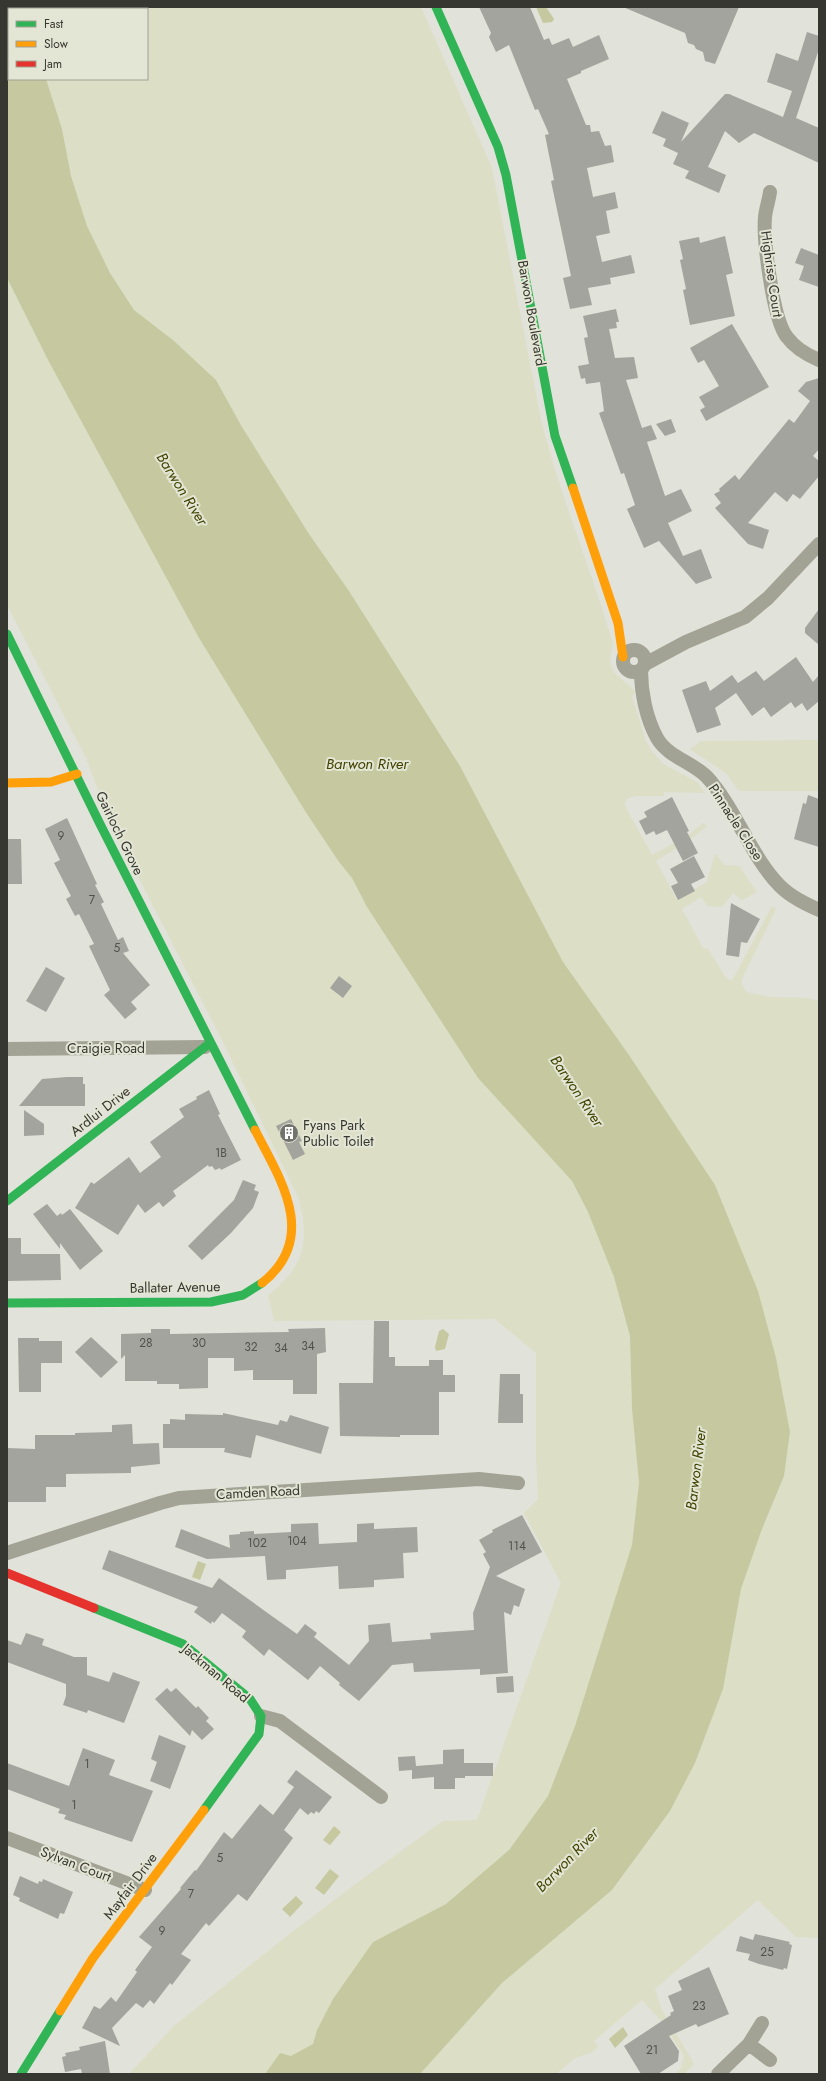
<svg xmlns="http://www.w3.org/2000/svg" width="826" height="2081" viewBox="0 0 826 2081" font-family="Jost,sans-serif">
  <style>
    .green { fill: #dcdec6 }
    .water { fill: #c6c99f }
    .building { fill: #a3a49e }
    .lines { fill: none; stroke-linecap: round; stroke-linejoin: round }
    .street { stroke: #a2a394; stroke-width: 14 }
    .fast { stroke: #30b455; stroke-width: 9 }
    .slow { stroke: #ff9f0a; stroke-width: 9 }
    .jam { stroke: #e5322d; stroke-width: 9 }
    .labels { text-anchor: middle; stroke-width: 4; stroke-linejoin: round; paint-order: stroke }
    .number-label { font-size: 12px; fill: #52524c }
    .street-label { font-size: 14px; fill: #373731; stroke: #e4e6d5 }
    .poi-label { font-size: 14px; fill: #373731; stroke: #e4e6d5; text-anchor: start }
    .water-label { font-size: 15px; font-style: italic; fill: #424300; stroke: #e4e6d5 }
  </style>
  <rect width="100%" height="100%" fill="#e1e2d9"/>
  <!-- green -->
  <path class="green" d="M23 7H421L492 168 541 420C560 496 591 568 613 644 604 674 619 674 636 692L632 697 646 741 652 751 663 764 697 782 705 793 664 792V796H635L628 798 624 804 652 855 686 837 703 823 707 826 691 839 656 861 677 900 707 882 715 853 724 865 739 866 757 892 742 900 733 893 722 907 707 906 701 897 682 909 703 948 708 949 726 978 732 981 772 906 776 909 741 981 746 992 771 997 806 998 819 1001V1938L796 1937 758 1900 655 1989 661 2008 694 2064 684 2074H675L681 2068 684 2056 662 2022 642 2000 594 2041 598 2046 593 2052 575 2058 556 2074H420L502 1983 612 1890 670 1811 695 1763 723 1689 741 1589 762 1529 784 1476 790 1432 715 1185 629 1055 563 962 460 766 349 591 309 534 242 427 216 380 173 340 134 310 110 273 87 226 71 176 62 129 46 79H147V9H24Z
    M7 278 48 360 199 638 305 811 339 862 352 878 367 907 478 1078 572 1181 588 1212 614 1277 630 1336 632 1409 639 1483 632 1545 575 1726 548 1796 509 1850 446 1904 373 1942 317 2030 313 2044 291 2057 280 2053 265 2074H129L174 2026 283 1939 361 1880 443 1821 477 1820 561 1583 524 1513 538 1499 536 1456V1353L495 1319 274 1321 268 1295C304 1267 310 1244 299 1199L221 1038 108 818 87 760 7 605Z
    M819 740V791H739L727 774 690 749 701 741Z"/>
  <!-- water -->
  <path class="water" d="M7 7H23L24 9H9V79H46L62 129 71 176 87 226 110 273 134 310 173 340 216 380 242 427 309 534 349 591 460 766 563 962 629 1055 715 1185 758 1291 776 1358 790 1432 784 1476 762 1529 741 1589 723 1689 695 1763 670 1811 612 1890 502 1983 420 2074H265L280 2053 291 2056 313 2044 317 2030 333 1999 373 1942 446 1904 509 1850 548 1796 575 1726 632 1545 639 1483 632 1409 630 1336 614 1277 588 1212 572 1181 478 1078 367 907 352 878 339 862 305 811 199 638 48 360 7 278Z
    M536 7H546L554 19 552 22 543 23Z
    M443 1329 449 1334 445 1349 436 1351 435 1347 439 1331Z
    M198 1561 206 1564 200 1580 192 1577Z
    M334 1826 341 1832 330 1845 323 1840Z
    M330 1869 339 1876 324 1895 315 1888Z
    M296 1896 303 1903 290 1917 282 1909Z
    M623 2027 628 2035 615 2048 609 2039Z"/>
  <!-- building -->
  <path class="building" d="M479 7H530L544 40 549 38 552 45 569 38 573 47 599 35 609 59 581 71V73L567 79 586 125H590L591 132 599 131 605 146 611 145 614 162 587 168 593 197 615 192 618 208 606 211 610 233 596 236 602 262 631 255 635 273 610 278 611 284 588 288 592 305 570 309 563 278 571 276 551 181 554 180 545 135 549 134 538 109 535 110 509 45 496 52 489 37 491 33Z
    M623 7H739L715 64 705 61 703 52 696 49 694 45 688 43 685 33Z
    M807 32 819 36V49L796 118 819 128V163L754 133 739 143 725 131 708 167 726 175 719 193 685 178 689 171 673 164 678 153 663 146 666 139 652 133 662 111 689 123 681 142 725 94H729L783 117 792 91 767 82 776 53 798 61Z
    M725 236 733 273 726 275 735 316 690 325 683 290 686 289 680 260 683 259 679 241 699 237 700 243Z
    M801 248 819 255V287L799 280 804 266 795 263Z
    M616 309 619 322H616L617 328 609 329 615 358 634 357 638 378 626 380 642 428 651 425 657 439 647 442 665 496 681 489 692 511 668 523 683 556 701 549 712 578 696 584 659 541 644 548 627 509 635 505 624 473 621 474 599 413 604 411 600 382 586 384 585 378 581 379 578 366 589 364 584 338 588 337 583 316Z
    M732 324 769 387 706 421 700 410 705 407 699 397 719 386 704 360 698 363 690 348Z
    M819 378V449L813 456 819 461V476L800 499 793 494 787 502 775 492 748 523 769 530 763 549 748 544 715 508 721 503 714 494 720 491 719 489 735 475 739 480 789 419 794 423 810 401 798 391 806 382Z
    M671 419 676 432 665 436 656 424Z
    M819 609V645L805 633V628Z
    M796 657 813 682 819 675V701L807 711 802 703 795 708 791 702 771 717 764 707 752 716 736 693 715 708 721 725 697 733 682 690 706 681 710 691 732 675 738 683 756 671 764 681Z
    M808 795 819 799V847L794 839 803 803 806 804Z
    M672 797 689 831 687 832 698 853 683 861 667 830 656 835 654 831 646 835 639 821 647 817 644 812Z
    M67 818 97 884 95 885 104 902 101 904 118 940 123 937 129 951 123 953 150 985 131 1002 137 1009 125 1019 104 995 110 990 89 946 94 944 79 914 75 916 66 899 71 896 54 863 60 860 45 829Z
    M7 839H21L22 884H7Z
    M694 856 705 877 691 884 695 891 678 900 671 886 678 883 670 869Z
    M731 903 760 919 747 943 741 942 739 957 726 955Z
    M46 967 65 978 46 1012 26 1001Z
    M339 976 352 986 343 998 330 988Z
    M67 1077H83V1084H85V1106H19L42 1079Z
    M209 1090 220 1114 218 1115 241 1160 221 1170 220 1168 215 1170 212 1166 209 1167 208 1165 173 1191 176 1196 163 1207 159 1202 145 1213 138 1204 118 1235 75 1208 91 1182 94 1184 129 1157 140 1173 161 1157 150 1142 184 1117 179 1109 197 1099 196 1097Z
    M24 1110 44 1124V1135L24 1136Z
    M291 1119 302 1141 299 1142 305 1154 293 1160 276 1126Z
    M243 1180 256 1185 254 1190 259 1192 253 1208 231 1233 202 1260 188 1246 234 1200Z
    M47 1204 57 1216 61 1213 62 1215 70 1209 103 1251 80 1270 60 1243V1249L33 1214Z
    M7 1238H21V1254H60L61 1280 7 1281Z
    M374 1321H389V1357H395V1366H429V1360H443V1375H455V1392H439V1435H400V1437L340 1436 339 1383H373Z
    M325 1328 326 1352 317 1354V1394H293V1380H253V1370L234 1371V1358H208V1388L179 1389V1384H157V1381H125V1355L121 1359V1334L151 1333V1329H170V1334L227 1333 289 1332 288 1329Z
    M91 1337 118 1362 101 1378 75 1352Z
    M18 1338H39V1341H62V1363H41V1392H19Z
    M500 1374H520V1394H523V1423H498Z
    M223 1413 278 1425 280 1420 287 1422 290 1415 329 1427 321 1454 256 1435 251 1458 224 1452 225 1448H163V1424H170V1419L185 1420V1414L223 1415Z
    M132 1424 133 1444 159 1443 160 1464 131 1467V1473L66 1474V1487H46V1502H7V1448L35 1449V1435H75V1433L112 1432V1425Z
    M522 1515 542 1552 496 1576 525 1589 519 1607 514 1605 511 1615 504 1612 508 1673 480 1675V1669L414 1672 413 1663 392 1665 359 1701 339 1685 340 1683 320 1666 308 1680 269 1649 264 1656 242 1637 246 1631 222 1613 214 1623 212 1621 211 1624 194 1612 198 1607 102 1569 109 1550 212 1588 219 1578 297 1634 305 1624 317 1633 314 1637 349 1665 369 1641 368 1625 390 1623 392 1642 431 1639 430 1633 474 1630 473 1613 490 1567 483 1554 486 1552 479 1540 493 1532 492 1530Z
    M318 1523 319 1544 357 1542V1524L374 1523V1529L417 1527 418 1552 403 1553 404 1578 374 1580V1587L339 1589 338 1566 286 1570V1579L267 1580 265 1556 207 1559 175 1547 181 1529 230 1548 229 1535 240 1534V1532L254 1531V1534L291 1532V1524Z
    M26 1633 44 1639 42 1645 74 1657H87V1675L109 1682 113 1672 140 1682 124 1723 88 1710 87 1713 63 1705 66 1696V1684L7 1662V1640L21 1645Z
    M513 1676 514 1692 497 1693 496 1677Z
    M167 1688 171 1692 176 1688 196 1708 198 1706 209 1718 206 1721 214 1729 202 1740 192 1730 190 1736 155 1699Z
    M159 1735 186 1746 170 1789 150 1781 157 1762 151 1759Z
    M83 1748 115 1760 109 1775 153 1791 132 1842 64 1819 66 1815 58 1813 60 1809 7 1789V1763L69 1786Z
    M464 1749V1763H493V1776H465V1778H455V1789H434V1777L412 1779V1770L399 1771 398 1757 415 1756 416 1766 443 1764V1750Z
    M296 1770 332 1797 319 1813 316 1811 314 1814 311 1812 308 1815 300 1808 284 1830 293 1838 247 1901 238 1894 209 1926 206 1923 181 1954 191 1960 172 1985 170 1983 154 2004 150 2000 143 2008 136 2003 112 2028 120 2046 82 2028 94 2006 100 2009 111 1997 116 2002 137 1972 135 1970 152 1947 139 1937 181 1889 180 1888 195 1870 196 1871 224 1832 232 1839 260 1804 273 1815 294 1787 287 1782Z
    M20 1876 38 1884 39 1881 42 1882 43 1879 73 1892 64 1914 60 1913 58 1919 19 1901 20 1898 13 1895Z
    M755 1934 790 1942 789 1944 792 1945 787 1969 784 1968 783 1970 759 1964 748 1960 750 1954 736 1951 740 1936 753 1940Z
    M709 1967 729 2014 698 2027 696 2024 669 2036 679 2051 678 2061 658 2074H641L624 2046 671 2015 670 2013 674 2011 668 1996 682 1990 678 1981Z
    M105 2041 110 2074H82L81 2069 65 2072 62 2057 66 2056 65 2053 80 2050 79 2047Z"/>
  <g class="lines">
    <!-- street -->
    <path class="street" d="M770 192C769 200 766 208 765 217 763 240 773 320 787 337 795 348 807 355 819 360
      M623 661a11 11 0 1 1 22 0a11 11 0 1 1-22 0Z
      M645 664 686 642 745 617 768 598 819 544
      M641 670C641 692 646 718 657 738 668 757 692 762 707 777 736 809 751 857 780 886 791 897 806 904 819 910
      M7 1049 205 1047
      M7 1553 160 1503 179 1498 479 1479 518 1483
      M261 1716 280 1721 381 1797
      M7 1838 145 1890
      M749 2044 770 2060
      M718 2074 749 2044 762 2023"/>
    <!-- fast -->
    <path class="fast" d="M436 7 498 147 506 175 555 436 573 488
      M7 634 100 824 255 1130
      M7 1201 210 1043
      M7 1303 211 1302 243 1295 262 1283
      M94 1608 183 1644 250 1699 261 1716 259 1734 204 1810
      M21 2074 60 2011"/>
    <!-- slow -->
    <path class="slow" d="M573 488 618 623 623 657
      M7 783 51 782 77 774
      M255 1130C281 1180 319 1238 262 1283
      M60 2011 93 1958 204 1810"/>
    <!-- jam -->
    <path class="jam" d="M7 1573 94 1608"/>
  </g>
  <!-- icons -->
  <defs>
    <symbol id="building-disc" viewBox="-11 -11 22 22"><circle r="9.5" fill="#72736c" stroke="#e4e6d5"/><path d="M-4-6H4V6H1V3H-1V6H-4ZM-2.5-4.3h1.7v1.8h-1.7ZM.8-4.3h1.7v1.8H.8ZM-2.5-1h1.7V.8h-1.7ZM.8-1h1.7V.8H.8Z" fill="#fff"/></symbol>
  </defs>
  <g fill-rule="evenodd">
    <use href="#building-disc" x="278" y="1122" width="22" height="22"/>
  </g>
  <g class="labels">
    <!-- number labels -->
    <g class="number-label">
      <text x="61" y="840">9</text>
      <text x="92" y="904">7</text>
      <text x="117" y="952">5</text>
      <text x="221" y="1157">1B</text>
      <text x="146" y="1347">28</text>
      <text x="199" y="1347">30</text>
      <text x="308" y="1350">34</text>
      <text x="251" y="1351">32</text>
      <text x="281" y="1352">34</text>
      <text x="297" y="1545">104</text>
      <text x="257" y="1547">102</text>
      <text x="517" y="1550">114</text>
      <text x="87" y="1768">1</text>
      <text x="74" y="1809">1</text>
      <text x="220" y="1862">5</text>
      <text x="191" y="1898">7</text>
      <text x="162" y="1935">9</text>
      <text x="767" y="1956">25</text>
      <text x="699" y="2010">23</text>
      <text x="652" y="2054">21</text>
    </g>
    <!-- street labels -->
    <g class="street-label">
      <text transform="translate(772 274) rotate(82)" y="5">Highrise Court</text>
      <text transform="translate(532 313) rotate(80)" y="5">Barwon Boulevard</text>
      <text transform="translate(736 822) rotate(57)" y="5">Pinnacle Close</text>
      <text transform="translate(120 833) rotate(64)" y="5">Gairloch Grove</text>
      <text x="106" y="1053">Craigie Road</text>
      <text transform="translate(100 1111) rotate(-38)" y="5">Ardlui Drive</text>
      <text transform="translate(175 1287) rotate(-1)" y="5">Ballater Avenue</text>
      <text transform="translate(258 1492) rotate(-3)" y="5">Camden Road</text>
      <text transform="translate(216 1673) rotate(40)" y="5">Jackman Road</text>
      <text transform="translate(76 1864) rotate(21)" y="5">Sylvan Court</text>
      <text transform="translate(130 1886) rotate(-53)" y="5">Mayfair Drive</text>
    </g>
    <!-- poi labels -->
    <g class="poi-label">
      <text x="303" y="1130">Fyans Park<tspan x="303" dy="16">Public Toilet</tspan></text>
    </g>
    <!-- water labels -->
    <g class="water-label">
      <text transform="translate(182 489) rotate(58)" y="5">Barwon River</text>
      <text x="367" y="769">Barwon River</text>
      <text transform="translate(577 1091) rotate(56)" y="5">Barwon River</text>
      <text transform="translate(696 1469) rotate(-83)" y="5">Barwon River</text>
      <text transform="translate(567 1860) rotate(-46)" y="5">Barwon River</text>
    </g>
  </g>
  <!-- border -->
  <rect width="826" height="2081" fill="none" stroke="#373731" stroke-width="16"/>
  <!-- legend -->
  <rect x="8" y="8" width="140" height="72" fill="#e4e6d5" stroke="#9fa093"/>
  <rect x="16" y="21" width="20" height="6" fill="#30b455" stroke="#9fa093"/>
  <text x="44" y="28" font-size="12" fill="#373731">Fast</text>
  <rect x="16" y="41" width="20" height="6" fill="#ff9f0a" stroke="#9fa093"/>
  <text x="44" y="48" font-size="12" fill="#373731">Slow</text>
  <rect x="16" y="61" width="20" height="6" fill="#e5322d" stroke="#9fa093"/>
  <text x="44" y="68" font-size="12" fill="#373731">Jam</text>
</svg>
